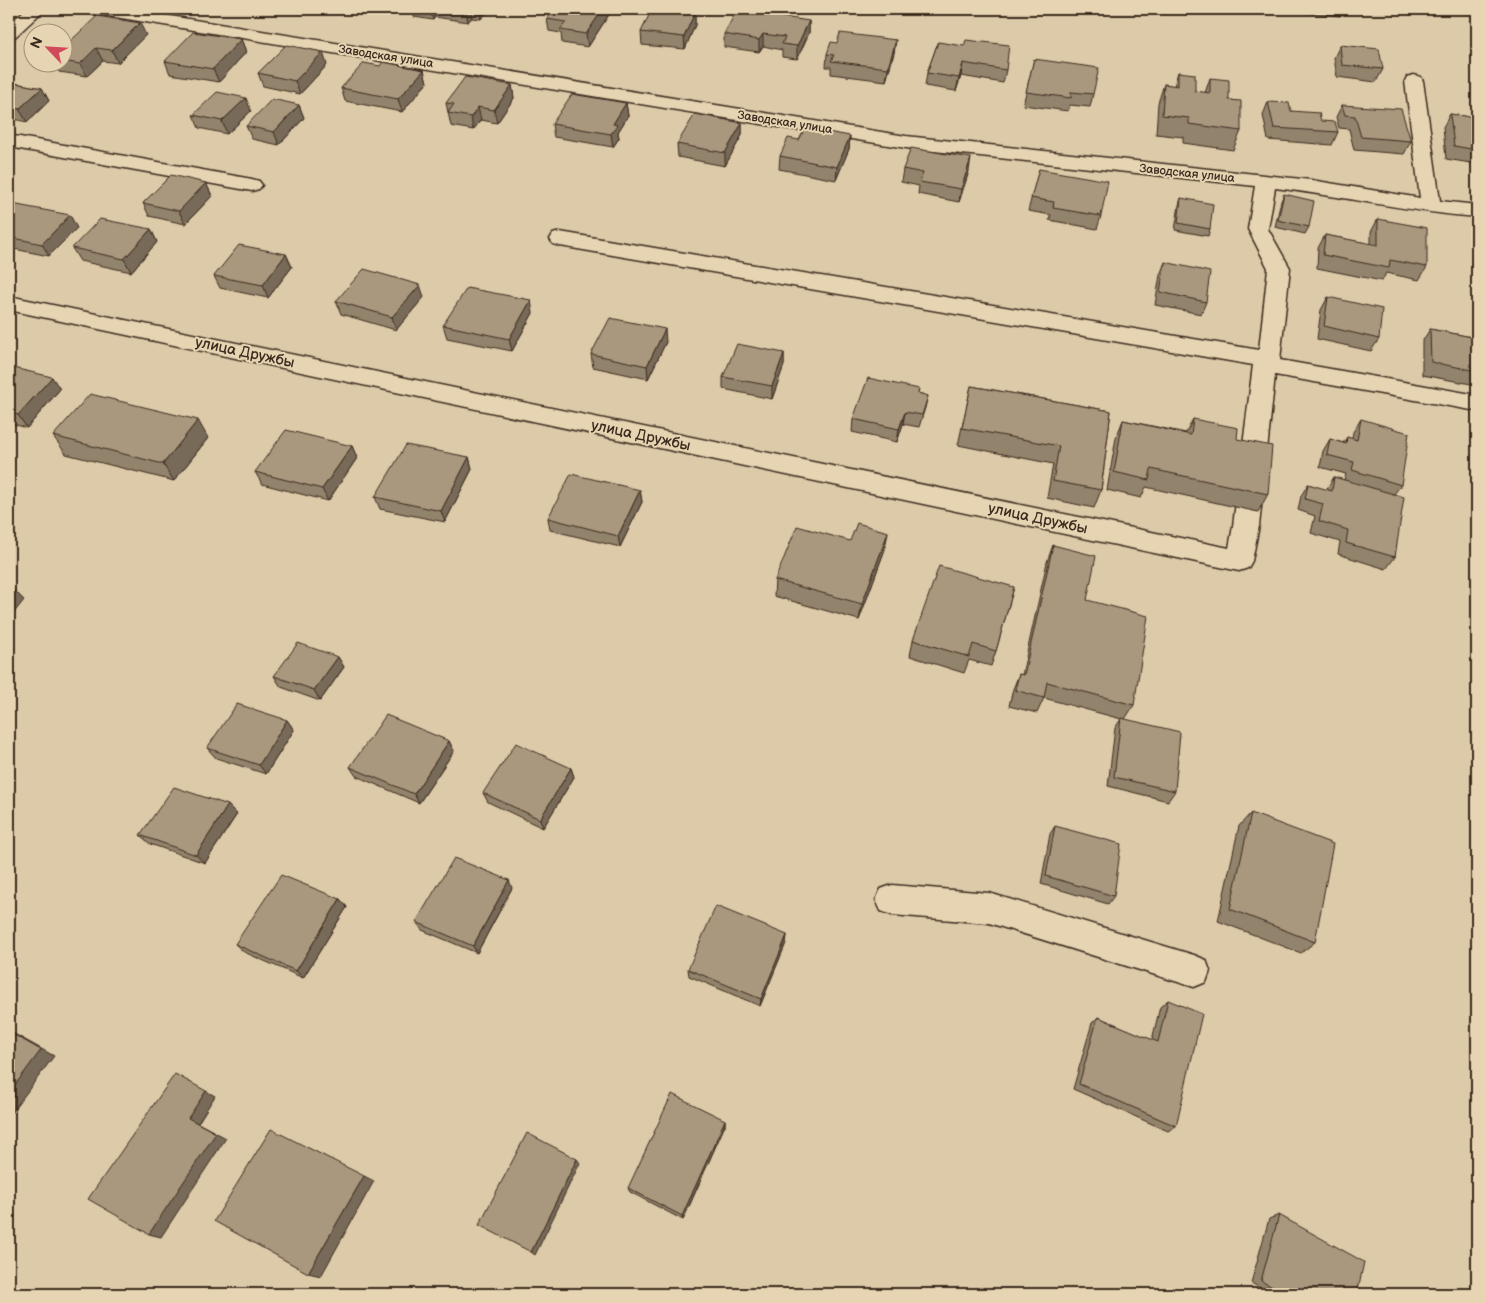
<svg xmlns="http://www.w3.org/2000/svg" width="1486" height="1303" viewBox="0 0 1486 1303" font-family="'Balsamiq Sans',sans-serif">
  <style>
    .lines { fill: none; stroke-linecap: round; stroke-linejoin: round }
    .minor-casing { stroke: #3b2a1e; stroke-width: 3 }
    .minor { fill: #e7d4b2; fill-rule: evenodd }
    .wall { fill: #92836c; stroke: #3b2a1e }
    .shaded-wall { fill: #776a58; stroke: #3b2a1e }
    .building { fill: #aa987e; stroke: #3b2a1e }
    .labels { text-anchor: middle; stroke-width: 4; stroke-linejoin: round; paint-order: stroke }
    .far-street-label { font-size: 12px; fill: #3b2a1e; stroke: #e7d4b2 }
    .street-label { font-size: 15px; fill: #3b2a1e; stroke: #e7d4b2 }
  </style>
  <rect width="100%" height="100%" fill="#ddcaa9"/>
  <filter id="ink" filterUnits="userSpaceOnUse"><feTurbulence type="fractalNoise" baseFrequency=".02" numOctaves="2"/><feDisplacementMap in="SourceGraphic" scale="10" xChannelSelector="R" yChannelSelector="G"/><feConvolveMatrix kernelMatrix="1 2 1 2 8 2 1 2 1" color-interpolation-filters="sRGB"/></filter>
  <g filter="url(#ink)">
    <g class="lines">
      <defs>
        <path id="minor" d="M26 9H45L15 37 9 38V24Z
          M88 9H127L906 136 1311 180 1420 198 1405 81 1407 77 1414 75 1421 77 1423 81 1440 201 1477 205V217C1409 212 1343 196 1275 188L1268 229 1290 268 1280 360 1477 395V411L1275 375 1259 526 1252 561 1248 568 1239 571 9 310V296L1229 548 1233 526 1253 365 560 246 553 244 550 239 553 234 560 232 1259 350 1268 268 1248 229 1255 186 906 148 97 14 91 13Z
          M9 135 252 179 259 181 262 185 259 189 252 191 9 147Z
          M892 885 989 893 1194 955 1206 960 1210 971 1206 982 1194 987 989 923 892 915 881 911 876 900 881 889Z"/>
      </defs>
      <!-- minor casing -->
      <use href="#minor" class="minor-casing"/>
      <!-- minor -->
      <use href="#minor" class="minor"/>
    </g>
    <!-- wall -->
    <path class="wall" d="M412 9H489L481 19 472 18 468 22 435 17 433 20 414 17Z
      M1309 9H1343L1340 16 1309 13Z
      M695 12V25L685 49 642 45 641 32Z
      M610 13 588 47 562 43 561 33 549 31 547 19Z
      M809 21V33L797 59 782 57V50L763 46 759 52 724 47V34Z
      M146 35 118 63 103 61 87 76 59 72 53 62H62V49Z
      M241 39 246 52 219 82 170 74 165 61Z
      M896 40 894 53 886 81 831 74V67H826L827 54 837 43Z
      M938 42 1006 70 1003 83 961 76 956 91 925 86 927 73Z
      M1340 45 1383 69 1376 82 1337 77 1334 58Z
      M1034 59 1093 94 1090 107 1070 105 1068 111 1023 105Z
      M327 65 300 94 263 86 258 73Z
      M380 66 424 70 427 83 402 112 345 101 341 88Z
      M1178 72 1195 91 1205 93 1210 78 1229 100 1241 131 1233 150 1183 143V137L1156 134 1158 103 1164 84 1174 86Z
      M9 82 42 88 49 101 27 122 9 118Z
      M512 85 514 98 497 123 481 120 473 130 451 126 446 103Z
      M1268 102 1291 111 1321 121 1338 132 1332 145 1268 140 1263 115Z
      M626 103 628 116 618 132 619 138 613 147 554 137 552 124Z
      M299 105 304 118 279 145 252 139 246 126Z
      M1342 105 1411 141 1404 154 1354 150 1349 129 1339 128 1336 117Z
      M251 111 227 134 199 128 193 115Z
      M1450 114 1477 118V164L1446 159 1443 127Z
      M742 123V135L725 166 678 157 677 144Z
      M850 136 849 149 836 180 779 169 780 156 799 140Z
      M903 169 969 171 959 202 918 194 919 186 901 182Z
      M1039 169 1101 216 1097 229 1049 220 1051 215 1028 211Z
      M206 183 212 196 185 224 149 216 143 203Z
      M1284 194 1309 227 1305 234 1275 227 1281 201Z
      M1181 198 1210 229 1208 236 1175 230 1179 205Z
      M9 206 77 228 49 256 9 248Z
      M1378 219 1427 267 1419 280 1386 273 1382 281 1317 268 1318 248 1325 235 1371 244V232Z
      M151 229 157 242 131 272 80 261 72 248Z
      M286 254 292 267 268 298 220 288 214 276Z
      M1165 262 1206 302 1201 314 1155 305 1160 275Z
      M424 297 396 330 341 314 336 301Z
      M1328 297 1379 339 1371 351 1317 339 1321 310Z
      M533 313 512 351 447 338 443 325Z
      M1430 329 1477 338V385L1422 375V342Z
      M666 342 648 379 593 367 591 354Z
      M784 353V365L772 399 723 389V377Z
      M9 367 60 389 27 428 9 423Z
      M971 386 1111 411 1101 490 1094 508 1047 498 1053 464 958 445Z
      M918 393 928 396 925 408 919 427 903 424 897 442 852 432 853 419Z
      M1193 419 1237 439 1268 494 1258 512 1146 487 1141 498 1107 490 1116 438 1123 420 1186 433Z
      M1361 419 1401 485 1394 494 1395 557 1386 569 1338 554 1340 542 1311 533 1315 516 1298 510 1301 496 1308 484 1326 490 1334 477 1344 480 1346 474 1320 467 1323 451 1330 439 1343 443 1347 437 1352 439 1353 432Z
      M53 436 208 438 174 481 66 454Z
      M352 446 357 458 328 501 262 484 255 472Z
      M469 457 472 469 445 522 380 509 375 497Z
      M640 490 642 502 620 547 550 530 548 518Z
      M850 541 885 549 859 620 774 596 775 580Z
      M1053 545 1087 600 1134 705 1125 719 1175 791 1168 801 1108 786 1115 728 1121 719 1044 698 1037 713 1009 706 1013 689 1019 674 1022 675 1047 562Z
      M1014 587 996 651 991 666 969 660 964 673 910 656 913 640Z
      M338 657 344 667 320 701 281 687 274 676Z
      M287 720 294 730 266 774 216 758 207 748Z
      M449 741 454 751 419 803 356 776 350 767Z
      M571 768 574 777 543 828 488 802 483 793Z
      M1251 813 1315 942 1301 953 1218 921 1239 826Z
      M237 814 205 863 150 844 140 835Z
      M1055 826 1114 896 1108 904 1041 884 1050 834Z
      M512 888 477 953 422 930 416 922Z
      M340 899 347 907 303 978 244 952 235 944Z
      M787 935 786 943 760 1006 689 976 688 969Z
      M1168 1000 1176 1126 1168 1131 1073 1089 1092 1023 1098 1017 1152 1040 1160 1007Z
      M725 1120V1125L683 1220 630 1192 628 1188Z
      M1279 1215 1357 1294H1272L1251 1283 1269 1219Z"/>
    <!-- shaded-wall -->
    <path class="shaded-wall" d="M430 9H433L435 17 433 20Z
      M466 9H470L472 18 468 22 466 10Z
      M479 9H489L481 19Z
      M603 9H610V13L588 47 586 34Z
      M695 12V25L685 49 684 37Z
      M809 21V33L797 59V46Z
      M140 23 146 35 118 63 112 50Z
      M763 34V46L759 52V40Z
      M241 39 246 52 219 82 213 69Z
      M896 40 894 53 886 81 888 68Z
      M96 48 103 61 87 76 80 64Z
      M323 52 327 65 300 94 295 81Z
      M963 63 961 76 956 91 959 78Z
      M424 70 427 83 402 112 398 99Z
      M512 85 514 98 497 123 494 110Z
      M42 88 49 101 27 122 19 109Z
      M246 98 251 111 227 134 222 121Z
      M626 103 628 116 618 132 619 138 613 147 611 134 613 124Z
      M299 105 304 118 279 145 274 132Z
      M478 107 481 120 473 130 471 117Z
      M742 123V135L725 166V153Z
      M850 136 849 149 836 180 837 167Z
      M971 158 969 171 959 202 961 189Z
      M206 183 212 196 185 224 179 211Z
      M70 215 77 228 49 256 42 244Z
      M151 229 157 242 131 272 124 259Z
      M286 254 292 267 268 298 263 285Z
      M420 285 424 297 396 330 392 317Z
      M531 300 533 313 512 351 509 339Z
      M665 329 666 342 648 379 647 366Z
      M784 353V365L772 399V386Z
      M52 377 60 389 27 428 18 415Z
      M905 412 903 424 897 442 899 429Z
      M198 420 208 438 174 481 163 464Z
      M352 446 357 458 328 501 322 489Z
      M469 457 472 469 445 522 441 511Z
      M640 490 642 502 620 547 618 536Z
      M888 532 885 549 859 620 862 604Z
      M13 589 24 600 9 619V594Z
      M338 657 344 667 320 701 314 690Z
      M287 720 294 730 266 774 259 765Z
      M449 741 454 751 419 803 414 794Z
      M571 768 574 777 543 828 540 819Z
      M228 805 237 814 205 863 196 855Z
      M509 880 512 888 477 953 473 946Z
      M340 899 347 907 303 978 296 971Z
      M787 935 786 943 760 1006 761 999Z
      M9 1031 54 1056 9 1116Z
      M206 1091 215 1096 198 1123 226 1138 161 1237 149 1234 188 1118Z
      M725 1120V1125L683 1220 682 1216Z
      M577 1159 580 1163 535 1255 531 1252Z
      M364 1176 374 1181 321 1276 308 1273Z"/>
    <!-- building -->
    <path class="building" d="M554 9H603L586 34 560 30 566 22 547 19Z
      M652 9H662L695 12 684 37 641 32Z
      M737 10 809 21 797 46 782 44 785 37 763 34 759 40 724 34Z
      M97 16 140 23 112 50 96 48 80 64 62 61V49Z
      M193 32 241 39 213 69 165 61Z
      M840 33 896 40 888 68 831 61 834 55 827 54 831 42 837 43Z
      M966 40 1009 45 1006 70 963 63 959 78 927 73 938 42 964 46Z
      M286 45 323 52 295 81 258 73Z
      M1340 45 1379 49 1383 69 1342 65Z
      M1034 59 1099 68 1093 94 1071 92V98L1026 92Z
      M383 62 424 70 398 99 341 88 364 63 380 66Z
      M1178 72 1195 74V91L1210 93V78L1229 80V100L1241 101V131L1189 124V118L1162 115 1164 84 1178 86Z
      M465 77 512 85 494 110 478 107 471 117 448 113 454 104 446 103Z
      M9 82 42 88 19 109 9 107Z
      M217 92 246 98 222 121 193 115Z
      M572 94 626 103 613 124 617 125 611 134 552 124Z
      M272 99 299 105 274 132 246 126Z
      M1268 102 1289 103 1291 111 1319 113 1321 121 1335 122 1338 132 1274 128Z
      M1342 105 1401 109 1411 141 1361 137 1355 116 1345 115Z
      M695 114 742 123 725 153 677 144Z
      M1450 114 1477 118V150L1454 146Z
      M805 128 850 136 837 167 780 156 788 138 799 140Z
      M911 148 971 158 961 189 920 182 923 173 903 169Z
      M1039 169 1108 181 1101 216 1053 208 1054 202 1031 198Z
      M171 175 206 183 179 211 143 203Z
      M1284 194 1314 201 1309 227 1278 220Z
      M1181 198 1213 204 1210 229 1178 223Z
      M12 204 70 215 42 244 9 237V206Z
      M100 219 151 229 124 259 72 248Z
      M1378 219 1427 228V267L1390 260 1389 268 1323 255 1325 235 1378 245Z
      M239 245 286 254 263 285 214 276Z
      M1165 262 1210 272 1206 302 1160 292Z
      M364 269 420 285 392 317 336 301Z
      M467 288 531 300 509 339 443 325Z
      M1328 297 1382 309 1379 339 1324 326Z
      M610 318 665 329 647 366 591 354Z
      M1430 329 1477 338V371L1431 362Z
      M737 344 784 353 772 386 723 377Z
      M9 367 52 377 18 415 9 413Z
      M868 378 919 389 918 393 928 396 922 415 905 412 899 429 853 419Z
      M971 386 1111 411 1101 490 1053 481 1059 446 962 428Z
      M90 394 198 420 163 464 53 436Z
      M1193 419 1238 428 1237 439 1272 446 1268 494 1151 469 1149 480 1114 472 1123 420 1191 435Z
      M1361 419 1409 433 1401 485 1352 470 1354 462 1327 455 1330 439 1346 444 1347 437 1357 440Z
      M286 430 352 446 322 489 255 472Z
      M406 445 469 457 441 511 375 497Z
      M571 474 640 490 618 536 548 518Z
      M1334 477 1404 497 1395 557 1346 543 1348 530 1319 521 1323 504 1305 499 1308 484 1332 491Z
      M857 523 888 532 862 604 775 580 797 526 850 541Z
      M1053 545 1096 556 1087 600 1148 616 1134 705 1047 682 1044 698 1015 690 1019 674 1024 675Z
      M939 566 1014 587 996 651 973 644 969 657 913 640Z
      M9 587 13 589 9 594Z
      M298 643 338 657 314 690 274 676Z
      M237 704 287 720 259 765 207 748Z
      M386 715 449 741 414 794 350 767Z
      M1121 718 1180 732 1175 791 1114 777Z
      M516 743 571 768 540 819 483 793Z
      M174 787 228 805 196 855 140 835Z
      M1251 813 1333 844 1315 942 1230 909Z
      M1055 826 1121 844 1114 896 1046 876Z
      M454 858 509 880 473 946 416 922Z
      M281 875 340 899 296 971 235 944Z
      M716 906 787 935 761 999 688 969Z
      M1168 1000 1202 1014 1176 1126 1079 1084 1098 1017 1158 1042Z
      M9 1032 41 1050 9 1093Z
      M175 1074 206 1091 188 1118 216 1133 149 1234 88 1199Z
      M672 1094 725 1120 682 1216 628 1188Z
      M271 1129 364 1176 308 1273 214 1221Z
      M527 1133 577 1159 531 1252 479 1225Z
      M1279 1215 1364 1262 1357 1294H1286L1261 1281Z"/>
  </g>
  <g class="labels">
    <!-- far-street labels -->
    <g class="far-street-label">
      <text transform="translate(386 56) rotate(9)" y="4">Заводская улица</text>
      <text transform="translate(785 122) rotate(9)" y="4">Заводская улица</text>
      <text transform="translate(1187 173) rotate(6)" y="4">Заводская улица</text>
    </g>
    <!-- street labels -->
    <g class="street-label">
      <text transform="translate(245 352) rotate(12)" y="5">улица Дружбы</text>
      <text transform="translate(641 435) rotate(12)" y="5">улица Дружбы</text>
      <text transform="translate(1038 518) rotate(12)" y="5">улица Дружбы</text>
    </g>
  </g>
  <!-- margin -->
  <rect width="1486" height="1303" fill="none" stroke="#e7d4b2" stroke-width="30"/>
  <rect x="15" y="15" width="1456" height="1273" fill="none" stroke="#3b2a1e" stroke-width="2" filter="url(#ink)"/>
  <!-- north arrow -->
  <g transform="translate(48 48) rotate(295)"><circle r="24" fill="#e7d4b2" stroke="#a29077"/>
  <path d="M0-4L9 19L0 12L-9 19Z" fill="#d1495b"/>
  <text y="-8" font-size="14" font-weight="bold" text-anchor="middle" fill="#3b2a1e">N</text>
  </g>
</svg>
